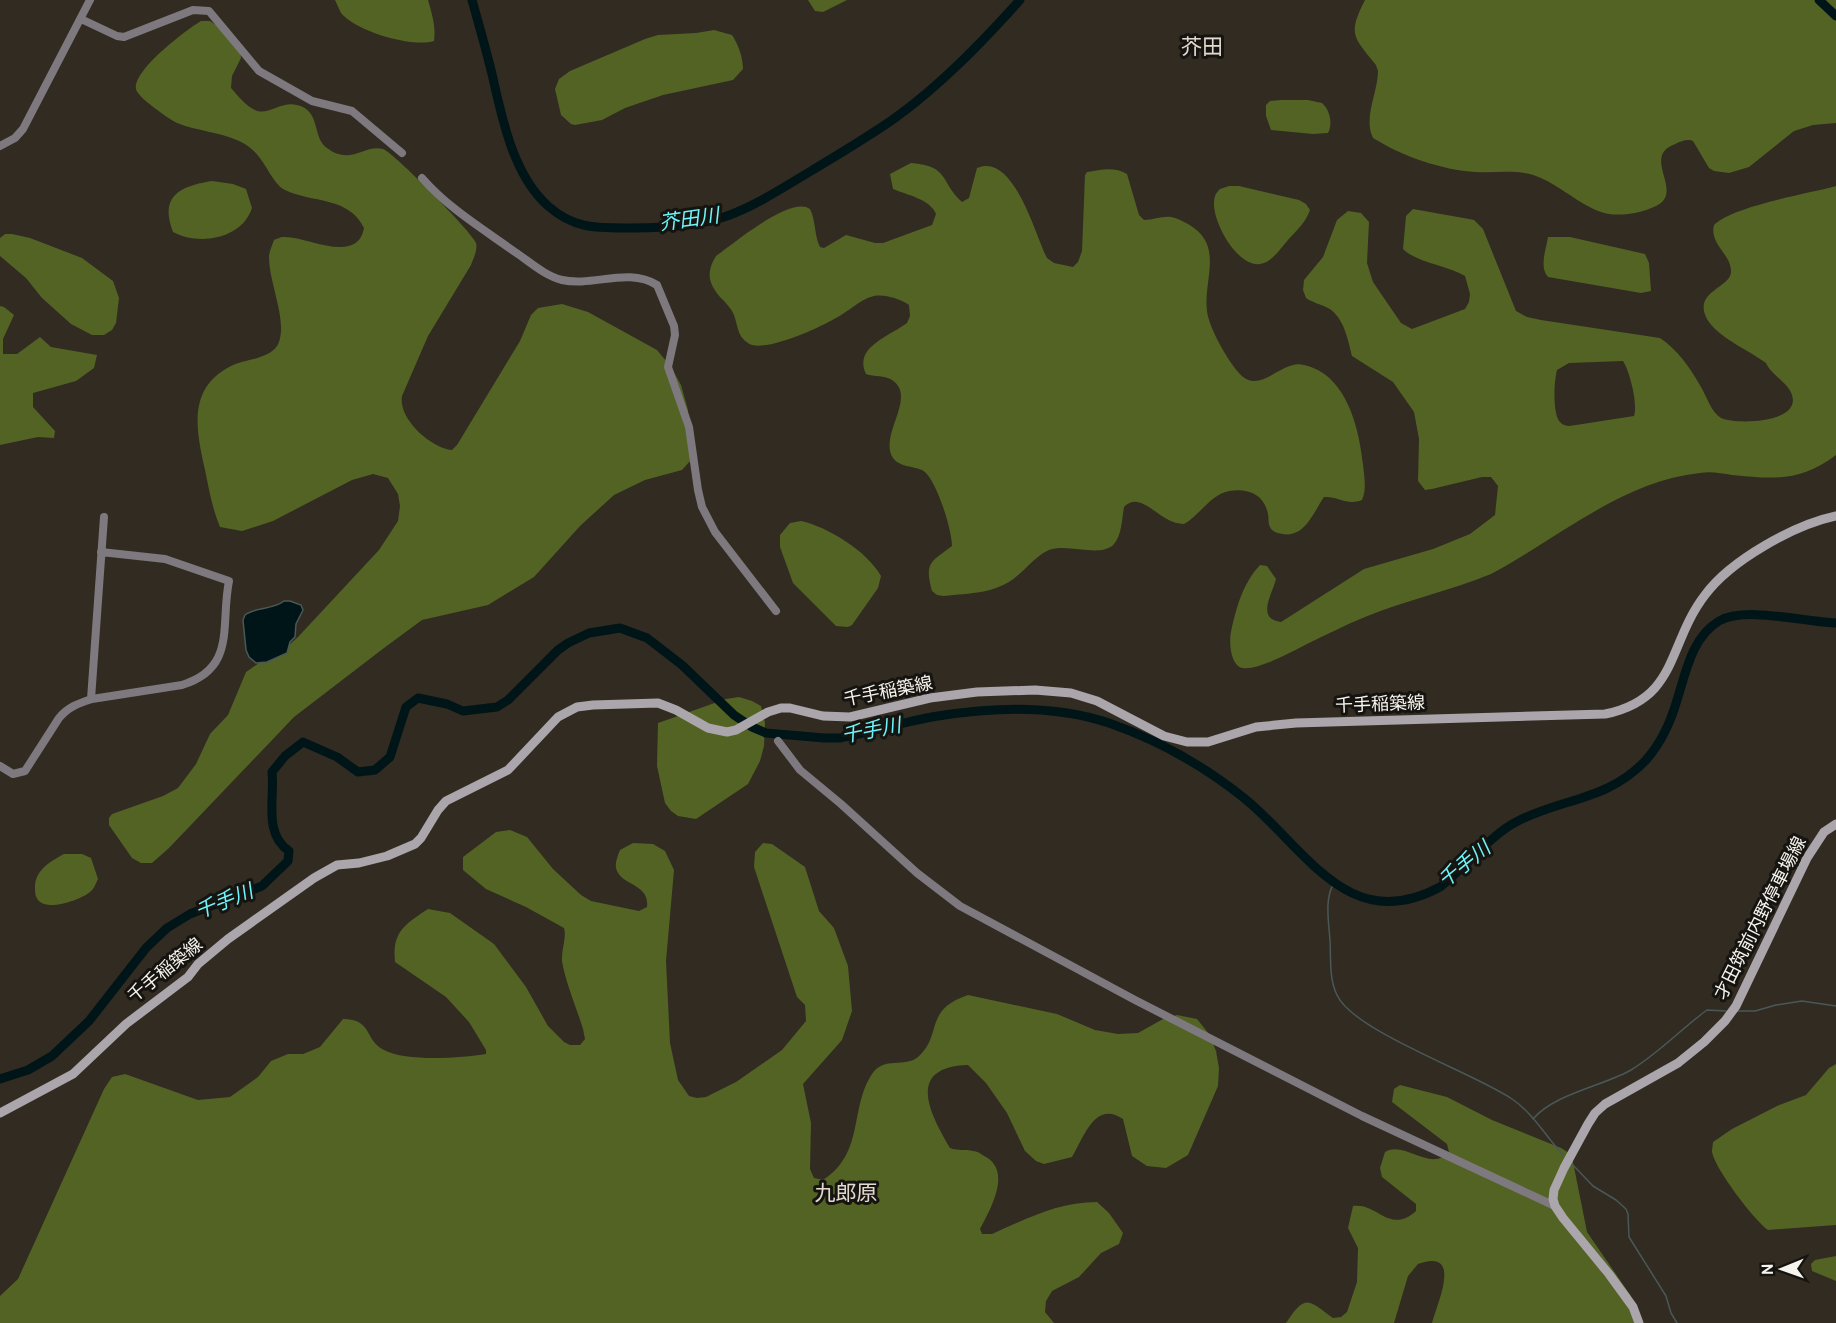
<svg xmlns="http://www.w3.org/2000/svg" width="1836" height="1323" viewBox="0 0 1836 1323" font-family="Overpass,'Noto Sans JP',sans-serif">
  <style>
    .forest { fill: #536324; fill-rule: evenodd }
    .water { fill: #001517; stroke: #4a5857; stroke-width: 1.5 }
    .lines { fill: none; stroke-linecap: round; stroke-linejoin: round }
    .stream { stroke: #4a5857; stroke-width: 1.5 }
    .river { stroke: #001517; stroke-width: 9 }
    .tertiary { stroke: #7d797e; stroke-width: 8 }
    .secondary { stroke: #aba5ac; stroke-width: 9 }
    .labels { text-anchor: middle; stroke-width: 6; stroke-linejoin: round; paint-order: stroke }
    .street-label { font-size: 18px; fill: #f7f3ed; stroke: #161410 }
    .water-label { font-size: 20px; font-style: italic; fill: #6df6fb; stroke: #161410 }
    .quarter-label { font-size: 21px; fill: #e2dacf; stroke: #161410 }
  </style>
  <rect width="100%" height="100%" fill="#312b22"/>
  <!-- forest -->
  <path class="forest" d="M335 0H428C432 14 436 26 434 41 412 48 355 31 341 13 339 9 337 4 335 0Z
    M808 0H847L823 12 815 11Z
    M1365 0H1836V123L1813 125 1794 131 1749 167 1729 173 1714 171 1709 168 1693 141 1690 140C1683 140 1679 142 1673 145 1642 158 1685 192 1656 206 1640 214 1614 218 1598 211 1574 201 1555 181 1530 174 1512 170 1494 173 1476 172 1441 170 1402 156 1373 138 1363 118 1378 92 1378 71L1376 65C1354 37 1347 35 1365 0Z
    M201 21H210L225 31 240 50 241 58 232 76 231 88C238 96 246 106 255 110 269 117 283 97 303 107 320 116 313 138 327 148 351 166 364 144 383 149 393 152 473 233 476 243 478 250 473 259 471 265L428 336 402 396C398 419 431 448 452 450L457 445 520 341 531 315 538 308 562 304 588 312 657 350 671 367 681 385 688 410 691 460 682 470 645 480 614 495 580 526 534 577 488 605 422 620 384 648 294 717 169 848 152 863H141L132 858 109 825V818L112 814 163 796 178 788 196 764 210 734 228 715 246 672 259 663 277 656 298 637 379 550 398 521 400 506 398 494 388 478 373 474 352 480 273 521 242 531 220 527C212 508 209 489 205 470 196 430 187 388 231 366 245 359 273 359 279 342 287 319 269 283 269 257 269 252 272 246 274 240 277 239 280 237 283 237 305 235 357 266 364 228 349 196 311 203 285 190 269 182 265 152 239 141 220 132 197 131 177 123 169 119 137 97 136 89 133 70 186 30 201 21Z
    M714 30 732 35C738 44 743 57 743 69L733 80 663 95 625 108 602 120 575 125 571 124 561 115 555 89 559 79 570 71 645 39 658 35 696 33Z
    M1281 100H1308L1322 103C1330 110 1333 124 1328 133L1313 134 1271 130 1266 116V105L1270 101Z
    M911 163C950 166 940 182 962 202L969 198 977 168C1014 152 1035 235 1047 258L1054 263 1073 267 1078 262 1082 251 1085 175 1087 172C1100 170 1114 166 1127 174L1139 215 1144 220C1153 220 1162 216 1171 217 1177 218 1182 221 1188 224 1225 245 1203 279 1207 311 1209 328 1227 359 1238 372 1260 398 1280 359 1304 365 1346 374 1359 427 1363 464 1364 476 1367 489 1362 500 1347 506 1338 496 1324 497 1313 513 1305 538 1282 534 1278 533 1272 532 1270 527 1268 524 1269 518 1268 514 1264 494 1248 488 1229 491 1210 495 1200 515 1184 524 1159 524 1142 489 1124 507 1122 518 1122 538 1112 546 1097 557 1068 543 1049 550 1038 554 1027 568 1017 576 996 594 970 593 944 596L937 595 932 591C924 562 931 562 952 546 952 530 936 477 922 470 913 466 899 467 893 458 878 435 918 397 892 380 885 375 874 377 866 374 853 347 890 336 907 323L910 316 909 305C900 299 885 294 874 296 860 299 847 313 834 319 819 328 762 354 748 343 737 336 738 326 734 315 731 308 726 303 720 297 708 283 706 272 716 256 733 244 791 195 810 209 816 221 814 235 820 247L824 248 846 235 875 243H883L932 225 936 214C930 199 907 195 893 189L890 174Z
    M212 181 233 184 246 189 252 208C242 239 199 246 173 232 159 196 180 186 212 181Z
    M1229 186H1239L1299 200 1306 204 1310 210C1306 222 1296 231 1288 240 1280 249 1272 262 1260 264 1237 268 1208 216 1215 196 1216 193 1218 191 1220 189Z
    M1836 186V455C1800 482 1774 479 1732 475 1721 473 1710 471 1700 473 1622 481 1559 538 1491 574 1450 591 1406 600 1365 617 1345 625 1326 635 1307 644 1293 651 1257 671 1243 668 1230 666 1229 641 1231 632 1236 608 1243 583 1260 565L1267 566 1276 579C1273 593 1255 619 1281 622L1364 569 1433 549 1470 534 1495 515 1498 486 1491 477H1482L1432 489 1425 490 1418 481 1419 439 1414 412 1393 382 1352 356C1348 340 1344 317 1328 308 1321 304 1313 303 1306 298L1303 290 1304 280 1323 257 1337 220 1348 211 1361 213 1369 222 1367 263 1373 282 1401 323 1412 329 1465 309 1469 302 1470 294 1465 276C1447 265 1417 263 1403 249L1406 216 1413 209 1469 219 1474 220 1483 229 1516 311 1527 317 1541 320 1660 338C1678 350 1691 369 1701 387 1707 397 1711 412 1721 418 1737 425 1801 423 1792 395 1788 382 1772 376 1766 363 1750 351 1717 337 1707 319 1692 291 1732 288 1731 271 1731 254 1709 244 1714 225 1733 206 1807 194 1836 186ZM1623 361C1630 372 1638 404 1634 416L1576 425C1571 426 1566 427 1561 423 1552 416 1554 381 1557 370L1569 363Z
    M5 234H12L30 238 82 258 113 281 119 298 116 323 112 330 104 335H92L71 324 42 298 26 278 0 256V238Z
    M1548 237H1570L1645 254 1649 263 1651 291 1641 293 1548 277C1539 267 1546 250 1548 237Z
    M0 306 4 307 14 315 3 339V354H17L40 337 51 347 97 355 94 368 76 381 33 393V407L55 431 54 438 38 437 0 445Z
    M801 521C828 527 867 551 881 576L878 588 852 625 848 627 836 626 793 583 780 547V535L790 523Z
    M739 697 752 701 761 706 765 723 764 746 760 761 748 784 696 819 678 816 671 811 665 803 657 766 658 723 726 699Z
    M510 830 527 837 553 869 581 895 591 901 639 911 647 907C650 883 620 886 616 868 615 863 618 855 620 850L633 843 653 844 665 851 674 870 666 961 670 1043 678 1080 689 1096 697 1098 706 1097 736 1082 782 1050 806 1021 805 1005 797 997 754 867 755 852 763 843 772 844 805 867 819 911 834 928 848 966 852 1011 842 1040 803 1084 811 1123 810 1169 814 1178 823 1180C865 1153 849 1109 872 1074 884 1056 905 1068 918 1057 943 1035 923 1010 968 995L1057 1014 1095 1030 1118 1034 1138 1033 1163 1019 1177 1015 1197 1019 1209 1034 1216 1051 1219 1068 1218 1086 1188 1155 1166 1168 1147 1166 1132 1156 1123 1119C1095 1100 1084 1137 1072 1157L1044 1164 1036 1161 1025 1151 1007 1113 986 1083 968 1065C905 1067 930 1114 950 1148 958 1151 966 1149 973 1151 978 1151 982 1155 986 1157 1012 1172 990 1210 980 1229L982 1234H992C1026 1219 1058 1202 1097 1202L1109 1213 1123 1233 1119 1244 1101 1253 1079 1277 1052 1291 1046 1301 1045 1312 1054 1323H0V1296L18 1279 104 1089 112 1077 125 1074 198 1100 230 1097 258 1077 271 1061 288 1054H303L320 1047 343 1019C373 1019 364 1040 384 1050 406 1062 461 1058 486 1054V1050L469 1022 446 997 395 962C392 932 404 925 428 909L450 913 494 944 526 987 548 1026 564 1042 570 1045H580L585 1039 583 1029C577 1009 565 981 562 961 561 950 567 938 564 928L526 907 486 889 463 870V857L496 832Z
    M64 854H82L91 858 98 879C96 883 94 889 91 891 82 900 48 911 39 901 35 897 35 892 35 887 35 870 51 861 64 854Z
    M1836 1064V1225L1768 1230C1754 1220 1715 1169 1712 1152 1712 1149 1713 1144 1713 1142L1732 1129 1777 1106 1806 1095 1829 1068Z
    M1400 1085 1447 1097 1492 1120 1561 1148 1569 1153 1573 1162 1587 1232 1631 1296 1639 1323H1432C1438 1301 1463 1248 1418 1264L1408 1276 1394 1323H1286C1306 1293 1308 1300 1333 1318L1341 1317 1347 1312 1357 1282 1358 1248 1348 1228 1353 1206C1377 1202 1390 1235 1416 1211V1204L1382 1177 1380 1168 1385 1152C1405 1140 1430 1173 1449 1152L1447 1144 1392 1102 1394 1089Z
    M1836 1256V1281L1812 1271 1811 1264 1815 1260Z"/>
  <!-- water -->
  <path class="water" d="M284 601H290L301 605 303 610 296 624 295 637 290 642 287 653 267 662 256 663 249 657 246 650 243 620 245 615C255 607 273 610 284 601Z"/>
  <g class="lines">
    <!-- stream -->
    <path class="stream" d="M1334 883C1324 899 1329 923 1330 941 1331 959 1329 979 1337 995 1353 1031 1474 1073 1512 1099 1533 1113 1547 1138 1564 1156
      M1737 1011H1755L1776 1005 1802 1001 1836 1006
      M1533 1119C1554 1094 1603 1086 1631 1070 1659 1053 1681 1029 1707 1010L1726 1011
      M1572 1164 1593 1186 1616 1200 1626 1209 1628 1214 1629 1237 1666 1296 1671 1313 1677 1323"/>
    <!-- river -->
    <path class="river" d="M472 0C479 25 486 49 492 74 502 118 513 175 548 206 575 230 599 228 633 228 663 228 698 226 727 216 757 205 784 187 811 171 839 154 868 137 895 118 942 84 982 42 1020 0
      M1819 0 1836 16
      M0 1079 28 1070 52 1056 89 1021 146 948 167 928 190 914 262 886 288 861 289 851C263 834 275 797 272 772L285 756 303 742 337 757 358 772 375 770 390 757 406 707 418 698 447 704 463 711 497 707 508 700 558 650 568 643 589 633 620 628 647 638 682 665 734 715 752 727 766 733 824 738H840C873 732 905 721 938 716 993 707 1056 705 1109 723 1158 740 1204 766 1244 798 1305 847 1348 937 1440 887 1463 869 1492 834 1516 822 1561 798 1608 801 1646 760 1661 743 1671 721 1677 700 1686 672 1692 637 1719 621 1745 606 1804 622 1836 623"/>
    <!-- tertiary -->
    <path class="tertiary" d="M81 19 117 36 124 37 193 10 209 11 259 71 312 101 352 111 402 153
      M0 146 15 138 23 129 90 0
      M422 178C448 208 483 229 515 252 530 262 545 276 562 280 593 287 628 267 657 285L674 326 675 335 668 367 689 427 698 490 702 507 715 532 776 611
      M91 699 104 517
      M778 741 800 770 841 804 917 873 960 906 1135 1000 1362 1116 1555 1206
      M0 766 13 774 25 771 59 718C68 707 79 703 92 699L182 685C237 668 220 625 229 581L165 559 101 552"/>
    <!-- secondary -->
    <path class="secondary" d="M0 1113 73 1074 126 1024 188 977 198 964 228 939 314 878 337 865 359 863 387 856 415 844 421 838 438 810 446 801 508 770 558 717 577 707 593 705 658 703 676 710 708 728 727 732 736 730 768 712 781 708H790L823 716 850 717 930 698 977 692 1035 690 1071 693 1097 701 1164 736 1187 742H1208L1256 727 1296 723 1605 714C1679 699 1667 644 1705 595 1731 560 1794 525 1836 516
      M1639 1323 1633 1307 1609 1274 1563 1218 1555 1206 1553 1199 1554 1190 1564 1168 1588 1124 1595 1113 1605 1104 1678 1063 1704 1042 1725 1021 1736 1006 1807 858 1824 832 1836 824"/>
  </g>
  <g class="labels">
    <!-- street labels -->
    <g class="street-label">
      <text transform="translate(888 691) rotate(-11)" y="6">千手稲築線</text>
      <text transform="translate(1380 704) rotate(-2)" y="6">千手稲築線</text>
      <text transform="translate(1760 918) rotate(-63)" y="6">才田筑前内野停車場線</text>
      <text transform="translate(165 970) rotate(-39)" y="6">千手稲築線</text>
    </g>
    <!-- water labels -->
    <g class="water-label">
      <text transform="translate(689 219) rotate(-8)" y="7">芥田川</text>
      <text transform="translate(871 730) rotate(-11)" y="7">千手川</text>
      <text transform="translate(1464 864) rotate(-39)" y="7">千手川</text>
      <text transform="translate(224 901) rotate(-22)" y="7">千手川</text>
    </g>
    <!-- quarter labels -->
    <g class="quarter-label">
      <text x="1202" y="54">芥田</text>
      <text x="846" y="1200">九郎原</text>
    </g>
  </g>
  <!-- north arrow -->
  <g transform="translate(1782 1269) rotate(269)" stroke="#161410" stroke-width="4.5" paint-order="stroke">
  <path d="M0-4.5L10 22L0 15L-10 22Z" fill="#f7f3ed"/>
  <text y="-9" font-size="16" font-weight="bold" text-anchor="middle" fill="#f7f3ed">N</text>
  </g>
</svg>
